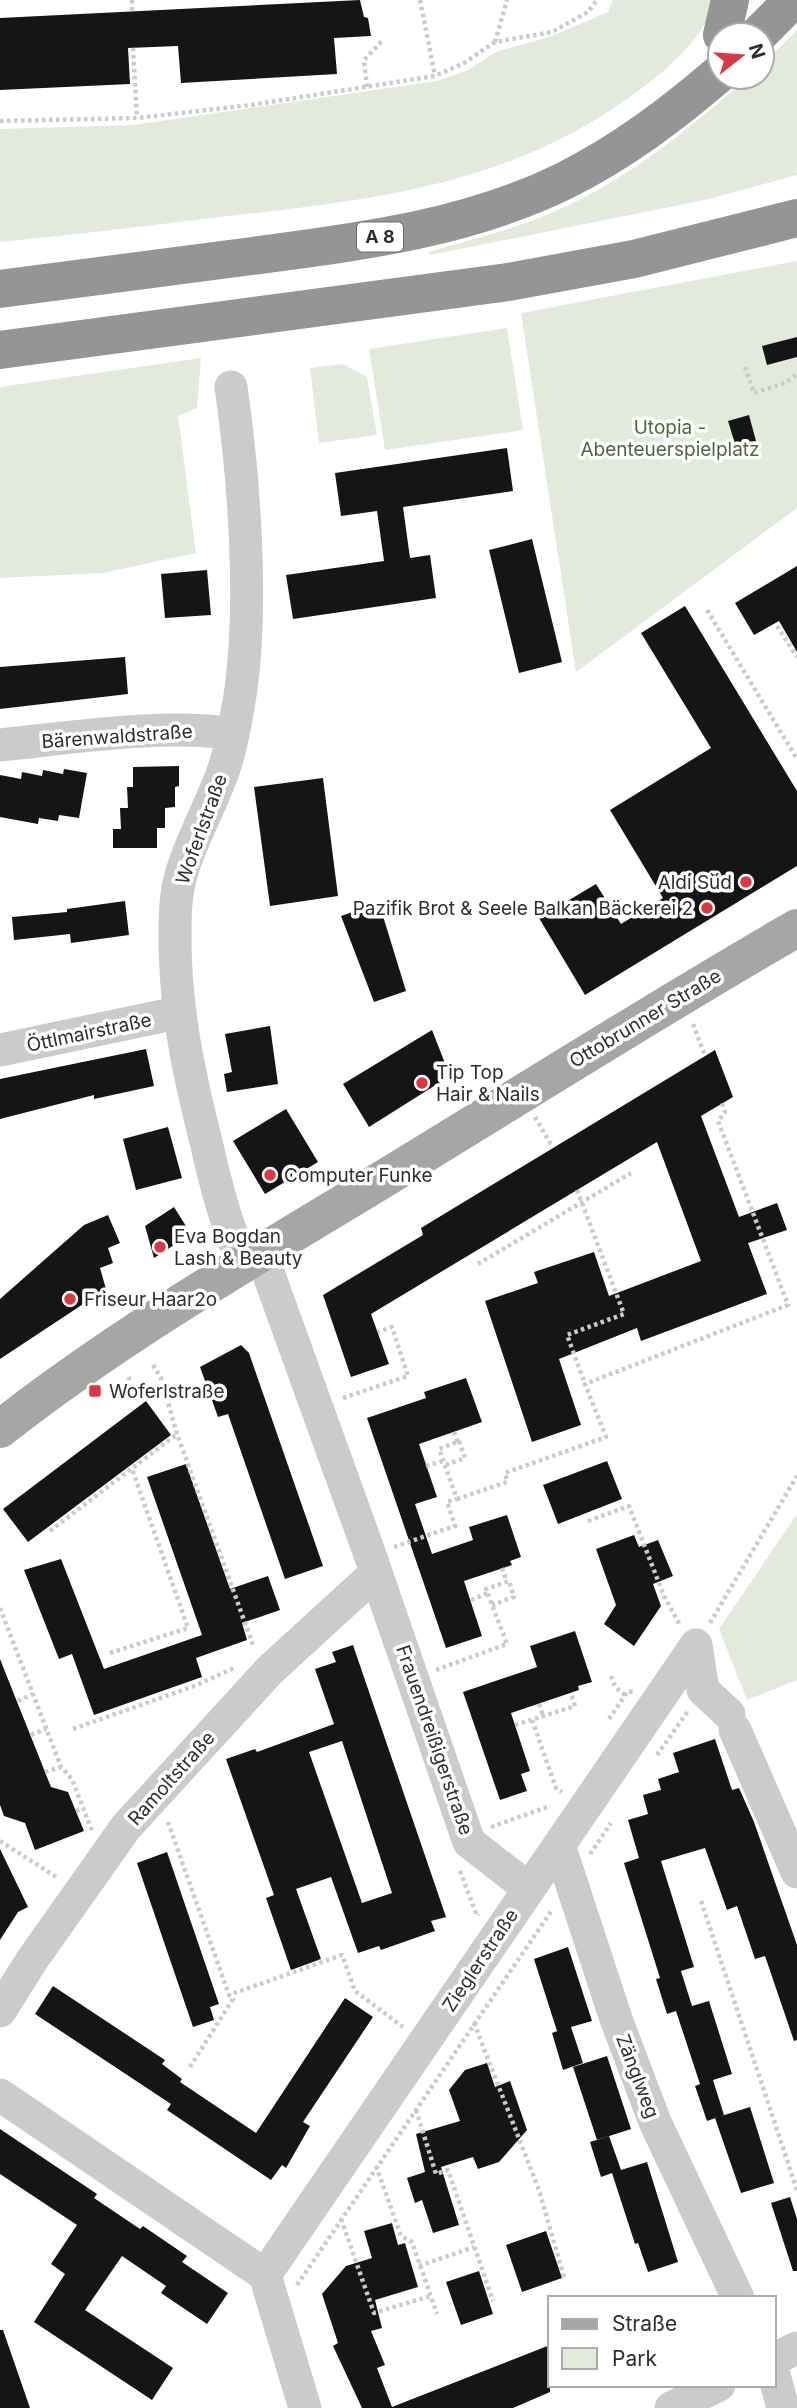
<svg xmlns="http://www.w3.org/2000/svg" width="797" height="2408" viewBox="0 0 797 2408" font-family="Inter,sans-serif">
  <style>
    .green { fill: #e3eadc }
    .building { fill: #151515; fill-rule: evenodd }
    .lines { fill: none; stroke-linecap: round; stroke-linejoin: round }
    .path { stroke: #cbcbcb; stroke-width: 4.5; stroke-dasharray: 3.5 3.5; stroke-linecap: butt }
    .minor { stroke: #cbcbcb; stroke-width: 33 }
    .major { stroke: #a6a6a6; stroke-width: 38 }
    .highway { stroke: #959595; stroke-width: 38 }
    .poi-dot { fill: #db3941; stroke: #fff; stroke-width: 2.5 }
    .labels { text-anchor: middle; stroke-width: 7; stroke-linejoin: round; paint-order: stroke }
    .shield { fill: #fff; stroke: #6d6d6d; stroke-width: 2 }
    .shield-label { font-size: 18px; font-weight: bold; fill: #2e2e2e }
    .park-label { font-size: 19px; fill: #50673d; stroke: #fff }
    .street-label { font-size: 19px; fill: #2e2e2e; stroke: #fff }
    .poi-label { font-size: 19px; fill: #2e2e2e; stroke: #fff; text-anchor: start }
  </style>
  <rect width="100%" height="100%" fill="#fff"/>
  <!-- green -->
  <path class="green" d="M613 0H717C700 41 669 69 634 94 506 188 364 201 211 218 141 227 71 235 0 242V129L133 125 437 81 468 70 496 52 552 36 608 12Z
    M797 30V175L705 200 430 255 428 252C469 240 512 230 551 213 627 181 687 130 749 77H762V65Z
    M797 261V508L576 672 521 313Z
    M507 328 523 430 385 450 369 349Z
    M201 358 197 408 178 416 196 553 103 573 0 578V387Z
    M343 364 367 377 377 435 319 443 310 368Z
    M797 1514V1680L747 1700 719 1629Z"/>
  <!-- building -->
  <path class="building" d="M360 0 364 17 368 18 371 36 334 38 337 74 181 83 178 46 128 48 130 84 0 90V18Z
    M797 337V357L767 365 762 346Z
    M749 415 756 441 736 447 728 421Z
    M507 448 513 491 403 507 410 558 430 555 436 598 293 619 286 575 384 561 377 511 341 516 335 473Z
    M532 539 562 662 519 673 489 550Z
    M797 566V652L779 621 754 635 735 603Z
    M207 570 211 615 165 618 161 574Z
    M685 606 797 791V866L585 995 539 918 596 884 621 924 663 898 610 810 711 748 641 633Z
    M125 657 128 694 0 709V667Z
    M179 766V786L175 787V807L165 808V828H157V848H113V829H121L120 808H128L127 787H133V767Z
    M64 769 87 773 79 818 59 815 58 821 39 818 38 824 0 817V775L21 779 22 772 42 776 43 770 63 774Z
    M323 778 338 896 270 906 254 787Z
    M125 901 129 935 71 943 70 934 14 940 12 917 67 912V909Z
    M379 903 406 991 374 1002 341 916Z
    M270 1026 278 1084 227 1092 224 1074 232 1072 225 1034Z
    M432 1030 450 1076 369 1127 343 1084Z
    M146 1049 154 1086 94 1099V1095L0 1119V1079Z
    M715 1050 733 1097 701 1116 739 1217 777 1203 787 1230 748 1243 767 1294 641 1341 637 1328 559 1359 581 1425 532 1442 485 1301 538 1283 534 1272 594 1252 609 1296 701 1261 657 1142 371 1314 389 1364 351 1377 323 1295 423 1235 421 1228Z
    M286 1109 318 1162 265 1194 233 1141Z
    M168 1127 182 1178 136 1190 123 1139Z
    M174 1207 191 1234 154 1258 145 1226Z
    M108 1215 120 1243 108 1248 113 1263 100 1268 106 1289 0 1359V1299L84 1225Z
    M241 1345 249 1353 323 1566 285 1579 228 1414 218 1417 200 1367Z
    M466 1378 482 1422 419 1444 437 1497 415 1504 432 1554 473 1540 469 1527 507 1515 521 1557 510 1561 512 1565 464 1581 482 1636 446 1648 367 1418 426 1398 424 1392Z
    M146 1401 171 1435 28 1542 3 1509Z
    M607 1461 622 1499 558 1524 543 1485Z
    M186 1464 230 1589 268 1576 280 1610 242 1623 247 1640 196 1658 202 1677 94 1715 72 1654 59 1659 24 1570 61 1559 104 1669 202 1635 147 1477Z
    M634 1535 639 1547 658 1540 673 1576 653 1584 661 1606 634 1646 604 1624 616 1605 596 1549Z
    M575 1631 592 1682 578 1686 579 1690 511 1713 530 1771 521 1774 527 1791 500 1800 463 1692 537 1667 530 1646Z
    M353 1645 446 1917 431 1921 435 1931 381 1950 379 1946 358 1953 331 1877 296 1889 321 1959 291 1970 266 1898 274 1895 226 1759 255 1749 257 1752 334 1724 315 1669 336 1662 332 1652ZM342 1741 392 1893 362 1903 309 1752Z
    M0 1659 51 1787 68 1792 84 1831 35 1850 25 1823 4 1816 0 1805Z
    M715 1739 732 1790 739 1788 754 1822 797 1945V2040L794 2041 765 1956 755 1959 737 1906 727 1910 705 1848 661 1861 694 1967 681 1971 692 2006 709 2001 732 2074 713 2080 724 2115 707 2121 695 2086 700 2084 676 2011 667 2014 656 1979 660 1978 624 1863 639 1858 628 1820 648 1814 643 1795 661 1790 658 1779 679 1772 673 1753Z
    M0 1849 28 1907 18 1912 0 1940Z
    M167 1852 219 2004 210 2007 214 2020 193 2027 137 1863Z
    M568 1947 592 2021 571 2027 583 2063 563 2070 552 2033 560 2030 557 2031 534 1959Z
    M53 1986 165 2060 162 2064 182 2079 180 2082 256 2133 345 1998 373 2017 303 2122 310 2126 286 2168 282 2165 271 2180 167 2110 171 2104 35 2014Z
    M607 2056 631 2129 597 2140 573 2067Z
    M487 2063 495 2087 510 2081 527 2130 499 2162 478 2169 473 2157 441 2167 459 2225 433 2233 422 2200 415 2203 407 2178 425 2172 416 2134 460 2121 449 2090 465 2070Z
    M750 2107 774 2183 741 2193 715 2118Z
    M0 2129 97 2194 94 2198 140 2229 143 2226 187 2256 182 2262 228 2293 207 2324 161 2293 166 2286 122 2256 85 2310 173 2368 152 2400 34 2322 65 2274 51 2264 77 2225 0 2174Z
    M609 2136 621 2170 647 2162 678 2262 648 2272 638 2243 635 2244 612 2173 601 2177 590 2142Z
    M790 2197 797 2219V2271H793L771 2203Z
    M392 2223 398 2245 405 2243 418 2287 375 2300 382 2328 371 2331 385 2365 377 2368 392 2407 550 2345V2392L513 2408H362L333 2346 338 2343 322 2294 346 2266 372 2258 364 2231Z
    M546 2231 562 2278 522 2292 506 2245Z
    M479 2271 493 2314 461 2325 446 2282Z
    M0 2330H3L30 2408H0Z"/>
  <g class="lines">
    <!-- path -->
    <path class="path" d="M132 0V12
      M420 0 435 76
      M495 42 507 0
      M133 48 137 118
      M367 87 364 60 382 41
      M0 121 137 118 251 105 435 76 464 63 495 42 552 32 588 12 597 0
      M745 367 754 393 785 383 797 374
      M707 610 797 759
      M777 626 797 657
      M693 1024 705 1056
      M535 1117 553 1148
      M577 1190 624 1314 567 1335 585 1384
      M478 1264 631 1173
      M153 1365 161 1378 177 1434 254 1648
      M128 1377 130 1380
      M343 1398 408 1376 392 1327 378 1332
      M454 1432 458 1442
      M426 1466 443 1461
      M457 1499 507 1482 505 1473 606 1437 585 1384 788 1305 718 1121 725 1112 722 1103
      M588 1521 629 1506 664 1596 680 1625
      M50 1531 177 1434
      M394 1547 455 1526 447 1502 457 1499 439 1449 459 1441 465 1458 445 1465
      M502 1568 507 1582
      M471 1600 488 1593
      M0 1608 61 1767 72 1779 92 1831
      M710 1623 797 1476
      M110 1653 188 1628 132 1469
      M436 1670 507 1644 486 1589 509 1581 514 1597 492 1605
      M611 1676 615 1687 625 1695
      M18 1701 33 1694
      M539 1704 543 1716
      M609 1719 628 1691 634 1692
      M532 1720 556 1788 562 1792
      M515 1725 575 1706 571 1693
      M73 1729 197 1685 234 1668
      M31 1735 46 1729
      M657 1755 688 1711
      M45 1772 61 1767
      M76 1811 83 1808
      M168 1822 229 1995
      M491 1827 550 1806
      M0 1841 58 1878
      M590 1854 611 1823
      M460 1871 477 1916 478 1914
      M701 1901 797 2190
      M474 2023 539 2190 564 2277
      M190 2067 233 1999 229 1995 342 1955 355 1991 403 2027
      M416 2110 436 2174 448 2170 493 2301
      M376 2166 401 2236 412 2242 437 2314
      M341 2219 374 2313 431 2296
      M419 2266 474 2247
      M297 2285 552 1910"/>
    <!-- minor -->
    <path class="minor" d="M231 387C244 477 253 600 241 689 236 720 231 753 219 782 207 813 190 843 181 875 175 896 175 917 175 939 175 1009 189 1074 206 1142 216 1184 225 1224 244 1263
      M0 745C69 738 166 723 233 734
      M0 1050 177 1013
      M261 1253 373 1563
      M374 1567 469 1842 529 1889
      M696 1645 703 1690 729 1714
      M735 1730 797 1872
      M559 1845 616 2019 655 2122 738 2298
      M0 2011 32 1960 126 1827 270 1670 376 1573
      M0 2095 265 2275
      M265 2275 696 1645
      M265 2275 305 2408
      M774 2359 797 2348
      M774 2375 783 2408
      M671 2408 719 2385"/>
    <!-- major -->
    <path class="major" d="M0 1429C121 1334 255 1257 385 1178 523 1094 658 1008 797 928"/>
    <!-- highway -->
    <path class="highway" d="M722 35 730 0
      M758 35 793 0
      M0 289C84 278 168 267 252 256 358 242 466 229 564 181 622 152 671 115 720 73
      M0 350 508 282 634 259 797 218"/>
  </g>
  <!-- markers -->
  <g class="poi-dot">
    <circle cx="746" cy="882" r="7"/>
    <circle cx="707" cy="908" r="7"/>
    <circle cx="422" cy="1083" r="7"/>
    <circle cx="270" cy="1175" r="7"/>
    <circle cx="160" cy="1247" r="7"/>
    <circle cx="70" cy="1299" r="7"/>
    <rect x="88" y="1384" width="14" height="14" rx="3.5"/>
  </g>
  <g class="labels">
    <!-- shield labels -->
    <rect class="shield" x="357" y="222.5" width="46" height="29" rx="5"/>
    <g class="shield-label">
      <text x="380" y="243">A 8</text>
    </g>
    <!-- park labels -->
    <g class="park-label">
      <text x="670" y="434">Utopia -<tspan x="670" dy="22">Abenteuerspielplatz</tspan></text>
    </g>
    <!-- street labels -->
    <g class="street-label">
      <text transform="translate(117 736) rotate(-4)" y="7">Bärenwaldstraße</text>
      <text transform="translate(201 829) rotate(-70)" y="7">Woferlstraße</text>
      <text transform="translate(645 1018) rotate(-31)" y="7">Ottobrunner Straße</text>
      <text transform="translate(89 1032) rotate(-12)" y="7">Öttlmairstraße</text>
      <text transform="translate(435 1740) rotate(71)" y="7">Frauendreißigerstraße</text>
      <text transform="translate(171 1778) rotate(-48)" y="7">Ramoltstraße</text>
      <text transform="translate(480 1960) rotate(-56)" y="7">Zieglerstraße</text>
      <text transform="translate(638 2076) rotate(69)" y="7">Zänglweg</text>
    </g>
    <!-- poi labels -->
    <g class="poi-label">
      <text x="732" y="889" text-anchor="end">Aldi Süd</text>
      <text x="693" y="915" text-anchor="end">Pazifik Brot &amp; Seele Balkan Bäckerei 2</text>
      <text x="436" y="1079">Tip Top<tspan x="436" dy="22">Hair &amp; Nails</tspan></text>
      <text x="284" y="1182">Computer Funke</text>
      <text x="174" y="1243">Eva Bogdan<tspan x="174" dy="22">Lash &amp; Beauty</tspan></text>
      <text x="84" y="1306">Friseur Haar2o</text>
      <text x="109" y="1398">Woferlstraße</text>
    </g>
  </g>
  <!-- legend -->
  <rect x="548" y="2296" width="228" height="91" fill="#ffffff" stroke="#ababab" stroke-width="2"/>
  <rect x="562" y="2319" width="35" height="10" fill="#a6a6a6" stroke="#ababab" stroke-width="2"/>
  <text x="612" y="2331" font-size="21" fill="#2e2e2e">Straße</text>
  <rect x="562" y="2348" width="35" height="21" fill="#e3eadc" stroke="#ababab" stroke-width="2"/>
  <text x="612" y="2366" font-size="21" fill="#2e2e2e">Park</text>
  <!-- north arrow -->
  <g transform="translate(741 56) rotate(73)"><circle r="33" fill="#ffffff" stroke="#ababab" stroke-width="2"/>
  <path d="M0-5L12 26L0 18L-12 26Z" fill="#db3941"/>
  <text y="-10" font-size="19" font-weight="bold" text-anchor="middle" fill="#2e2e2e">N</text>
  </g>
</svg>
